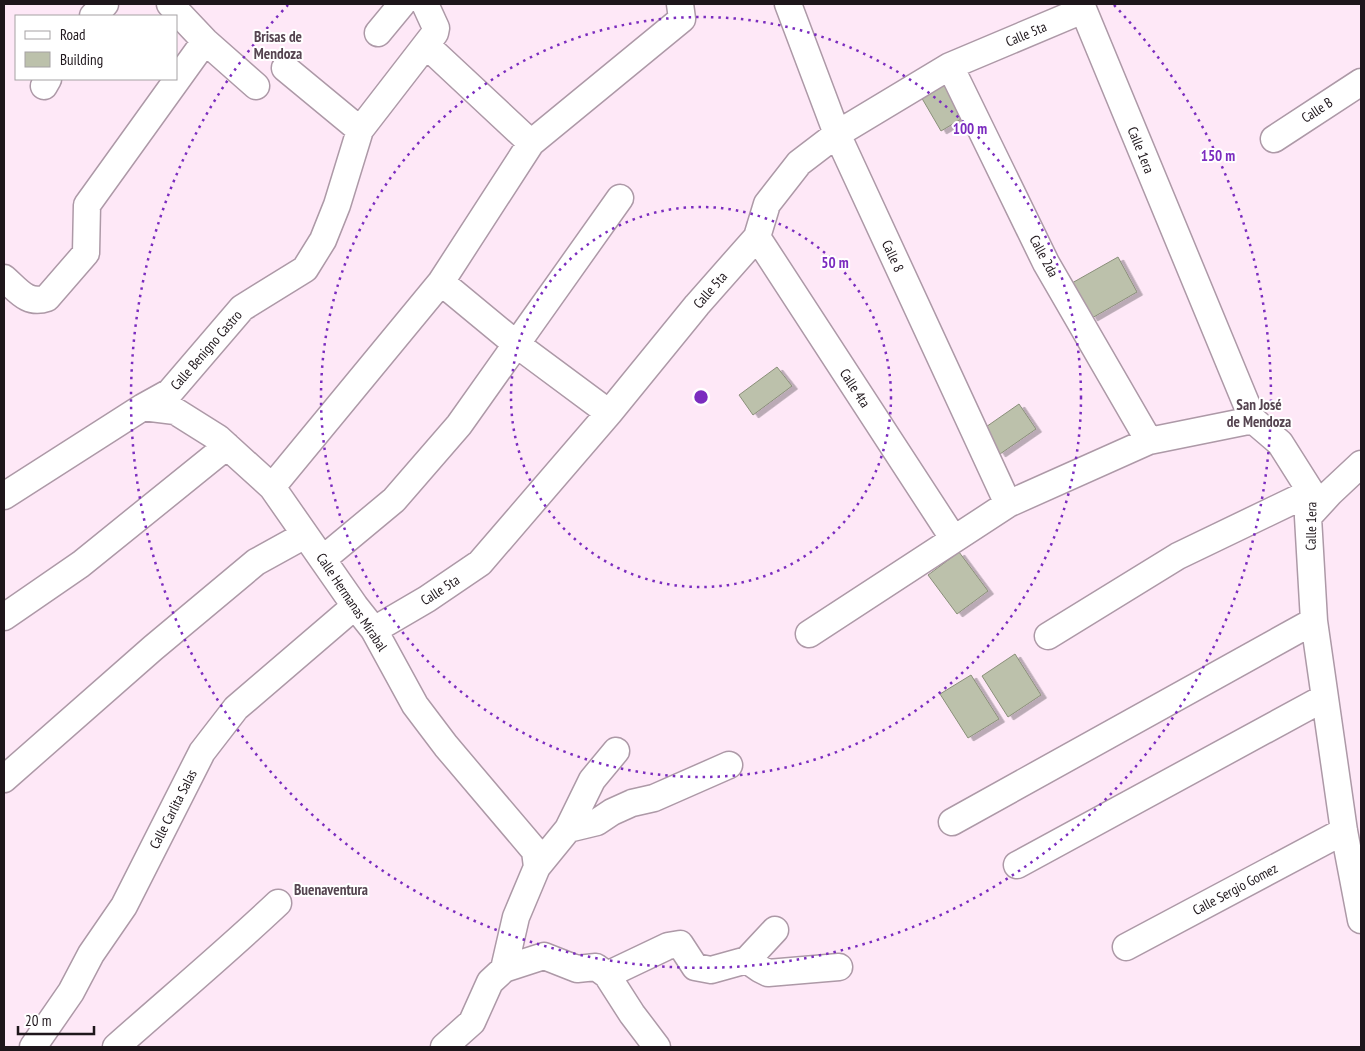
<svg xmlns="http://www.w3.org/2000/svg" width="1365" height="1051" viewBox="0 0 1365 1051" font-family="'PT Sans Narrow',sans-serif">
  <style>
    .building { fill: #bcc1ab; stroke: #8a8f7a; filter: url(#shadow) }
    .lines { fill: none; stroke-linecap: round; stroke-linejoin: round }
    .street-casing { stroke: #ad99a7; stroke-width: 29 }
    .street { stroke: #fff; stroke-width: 26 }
    .ring { fill: none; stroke: #7b2cbf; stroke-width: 2.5; stroke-dasharray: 2.5 5 }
    .labels { text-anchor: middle; stroke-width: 4; stroke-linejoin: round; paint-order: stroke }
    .street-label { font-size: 14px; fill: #1e161b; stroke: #fff }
    .neighbourhood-label { font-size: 15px; font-weight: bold; fill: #554450; stroke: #fff }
    .centre { fill: #7b2cbf; stroke: #fff; stroke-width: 2.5 }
    .ring-label { font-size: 15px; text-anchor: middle; font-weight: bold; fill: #7b2cbf; stroke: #fff; stroke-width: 4; stroke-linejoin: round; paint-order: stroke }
  </style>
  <defs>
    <filter id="shadow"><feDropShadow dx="5.5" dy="3" stdDeviation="0" flood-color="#0004"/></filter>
  </defs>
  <rect width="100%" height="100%" fill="#fee8f7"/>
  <!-- building -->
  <path class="building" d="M947 80 968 115 941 131 920 95Z
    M1118 257 1137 292 1092 318 1072 283Z
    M777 367 792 386 753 415 739 395Z
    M1019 404 1036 429 1000 454 983 429Z
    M959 552 988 591 957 614 928 575Z
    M1015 654 1041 695 1008 717 982 676Z
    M971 675 999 719 968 738 940 694Z"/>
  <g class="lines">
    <defs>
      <path id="street" d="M170 4 205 41 256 86
        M788 4 837 134 1008 504
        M1081 4 1253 420 1280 443 1311 492 1308 517 1314 621 1344 831 1361 920
        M93 16 105 4
        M378 33 402 4
        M426 45 531 143
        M950 66 1046 263 1149 441
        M285 68 360 130
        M44 86 48 79
        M1274 139 1361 82
        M757 237 953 538
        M4 278C18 290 27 305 47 298L86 253 87 205 205 41
        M441 282 516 344 609 413
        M143 407 175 411 218 438 272 487 355 606 374 630 415 705 446 746 535 851 537 867 516 917 504 969 490 982 472 1022 444 1047
        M272 487 441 282 531 143 682 19 680 4
        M4 496 143 407 170 392 242 308 305 269 323 240 337 205 360 130 435 33 436 28 425 4
        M1308 517 1330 493 1361 464
        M323 559 394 500 459 425 620 198
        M4 617 81 564 227 446
        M374 630 427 599 480 563 609 413 697 305 757 237 767 204 799 163 837 134 950 66 1083 10
        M809 634 1008 504 1149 441 1253 420
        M1048 636 1178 556 1311 492
        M4 779 153 648 256 562 305 535
        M952 822 1314 621
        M568 829 597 822 612 812 632 803 654 798 729 765
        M1017 865 1324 698
        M537 867 568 829 592 780 616 751
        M1126 947 1344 831
        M747 960 760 969 768 973 839 967
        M504 969 544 956 577 969 596 967 607 975 632 1014 657 1047
        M607 975 668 946 680 944 695 967 711 970 747 960 775 930
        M33 1047 71 992 91 954 124 906 202 752 236 708 355 606
        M116 1047C170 999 225 953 278 903"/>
    </defs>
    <!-- street casing -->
    <use href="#street" class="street-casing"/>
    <!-- street -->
    <use href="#street" class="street"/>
  </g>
  <!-- distance rings -->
  <g class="ring">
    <circle cx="701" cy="397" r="190"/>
    <circle cx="701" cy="397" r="380"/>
    <path d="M1114 5A570 570 0 1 1 288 5"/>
  </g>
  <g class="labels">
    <!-- street labels -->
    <g class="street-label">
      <text transform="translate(1026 34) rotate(-23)" y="5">Calle 5ta</text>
      <text transform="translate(1317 110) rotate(-33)" y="5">Calle B</text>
      <text transform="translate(1141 150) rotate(68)" y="5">Calle 1era</text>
      <text transform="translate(893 256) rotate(65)" y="5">Calle 8</text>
      <text transform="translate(1044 256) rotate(62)" y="5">Calle 2da</text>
      <text transform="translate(710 290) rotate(-49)" y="5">Calle 5ta</text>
      <text transform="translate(206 350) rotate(-49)" y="5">Calle Benigno Castro</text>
      <text transform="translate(855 388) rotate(57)" y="5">Calle 4ta</text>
      <text transform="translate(1311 526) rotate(-89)" y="5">Calle 1era</text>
      <text transform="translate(440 590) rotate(-33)" y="5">Calle 5ta</text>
      <text transform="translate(352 602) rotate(56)" y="5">Calle Hermanas Mirabal</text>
      <text transform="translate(173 809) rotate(-63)" y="5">Calle Carlita Salas</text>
      <text transform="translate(1235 889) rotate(-28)" y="5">Calle Sergio Gomez</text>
    </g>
    <!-- neighbourhood labels -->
    <g class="neighbourhood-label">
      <text x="278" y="42">Brisas de<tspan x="278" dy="17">Mendoza</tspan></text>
      <text x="1259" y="410">San José<tspan x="1259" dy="17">de Mendoza</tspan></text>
      <text x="331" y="895">Buenaventura</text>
    </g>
  </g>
  <circle cx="701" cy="397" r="8" class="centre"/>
  <g class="ring-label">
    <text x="970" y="134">100 m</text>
    <text x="1218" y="161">150 m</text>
    <text x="835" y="268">50 m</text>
  </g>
  <!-- border -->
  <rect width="1365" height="1051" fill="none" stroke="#1e161b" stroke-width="10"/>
  <!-- legend -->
  <rect x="15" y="15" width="162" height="65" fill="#ffffff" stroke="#a5a2a4"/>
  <rect x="25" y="31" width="25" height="8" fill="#ffffff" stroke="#a5a2a4"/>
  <text x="60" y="40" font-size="15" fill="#1e161b">Road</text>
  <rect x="25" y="52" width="25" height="15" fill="#bcc1ab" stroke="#a5a2a4"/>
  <text x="60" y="65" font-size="15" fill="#1e161b">Building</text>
  <!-- scale -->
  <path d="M18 1026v8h76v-8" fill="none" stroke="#1e161b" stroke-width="2.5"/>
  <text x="25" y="1026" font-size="15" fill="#1e161b" stroke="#ffffff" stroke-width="4" paint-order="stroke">20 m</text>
</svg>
